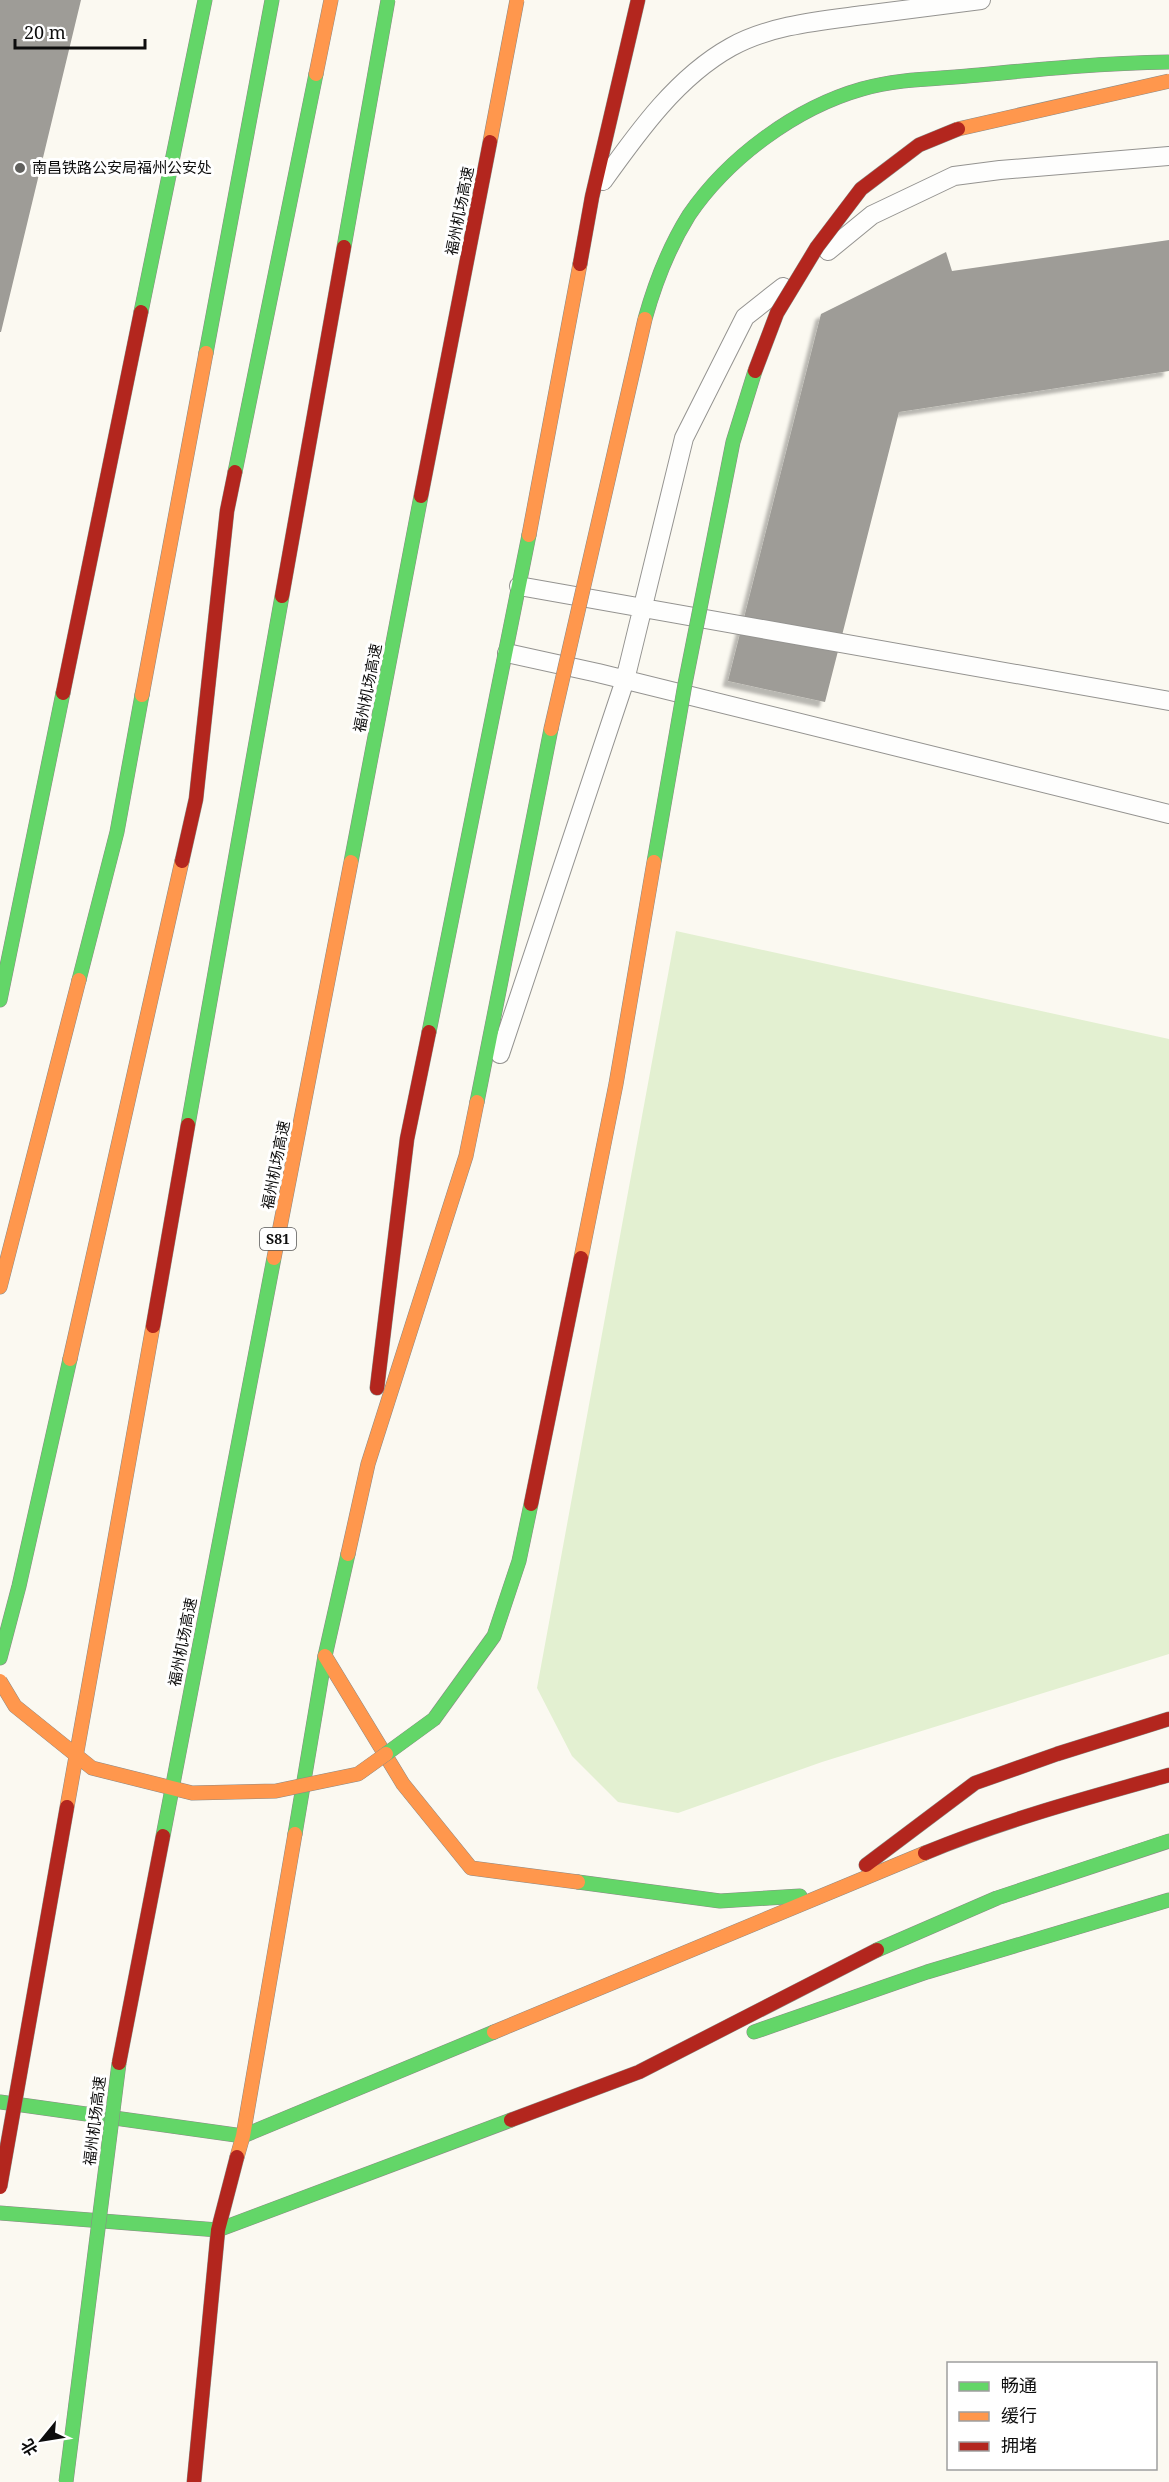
<svg xmlns="http://www.w3.org/2000/svg" width="1169" height="2482" viewBox="0 0 1169 2482" font-family="'Noto Serif','Noto Sans SC',serif">
  <style>
    .green { fill: #e3f0d1 }
    .building { fill: #9e9c97; filter: url(#shadow) }
    .lines { fill: none; stroke-linecap: round; stroke-linejoin: round }
    .lane-casing { stroke: #949390; stroke-width: 20 }
    .fast-casing { stroke: #8b8a86; stroke-width: 15 }
    .slow-casing { stroke: #8b8a86; stroke-width: 15 }
    .jam-casing { stroke: #8b8a86; stroke-width: 15 }
    .lane { stroke: #fefefd; stroke-width: 18 }
    .fast { stroke: #63d668; stroke-width: 14 }
    .slow { stroke: #ff974d; stroke-width: 14 }
    .jam { stroke: #b3261e; stroke-width: 14 }
    .fast-bridge-casing { stroke: #8b8a86; stroke-width: 15; stroke-linecap: butt }
    .slow-bridge-casing { stroke: #8b8a86; stroke-width: 15; stroke-linecap: butt }
    .jam-bridge-casing { stroke: #8b8a86; stroke-width: 15; stroke-linecap: butt }
    .fast-bridge { stroke: #63d668; stroke-width: 14 }
    .slow-bridge { stroke: #ff974d; stroke-width: 14 }
    .jam-bridge { stroke: #b3261e; stroke-width: 14 }
    .poi-dot { fill: #60605d; stroke: #fff; stroke-width: 2 }
    .labels { text-anchor: middle; stroke-width: 6; stroke-linejoin: round; paint-order: stroke }
    .shield { fill: #fff; stroke: #565656; stroke-width: 1.5 }
    .shield-label { font-size: 14px; font-weight: bold; fill: #0d0d0d }
    .poi-label { font-size: 15px; fill: #0d0d0d; stroke: #fff; text-anchor: start }
    .street-label { font-size: 15px; fill: #0d0d0d; stroke: #fff }
  </style>
  <defs>
    <filter id="shadow"><feDropShadow dx="-5.5" dy="5.5" stdDeviation="1.5" flood-color="#0004"/></filter>
  </defs>
  <rect width="100%" height="100%" fill="#fbf9f1"/>
  <!-- green -->
  <path class="green" d="M676 931 1169 1039V1654L822 1762 678 1813 618 1802 572 1756 537 1688Z"/>
  <!-- building -->
  <path class="building" d="M0 0H81L1 332H0Z
    M1169 240V371L899 412 825 702 728 681 821 314 946 252 952 271Z"/>
  <g class="lines">
    <defs>
      <path id="lane" d="M603 181C638 132 677 77 731 47 771 25 819 21 864 15 903 10 942 5 981 0
        M828 251 872 215 954 176 1000 170 1169 156
        M519 586 1169 701
        M507 653 598 673 1169 814
        M500 1054 625 680 684 438 745 317 783 287"/>
      <path id="fast" d="M141 312 205 0
        M206 353 272 0
        M235 472 316 74
        M79 980 117 832 142 695
        M0 1000 63 693
        M429 1032 529 535
        M477 1102 551 729
        M0 1658 19 1586 70 1359
        M295 1834 325 1656 348 1554
        M578 1882 720 1901 800 1896
        M877 1950 997 1898 1169 1841
        M754 2032 927 1972 1169 1900
        M0 2102 243 2136 494 2032
        M0 2213 218 2230 511 2120"/>
      <path id="slow" d="M316 74 331 0
        M529 535 580 264
        M142 695 206 353
        M0 1287 79 980
        M70 1359 182 861
        M348 1554 368 1464 466 1156 477 1102
        M325 1656 403 1784 471 1868 578 1882
        M494 2032 925 1853
        M237 2157 243 2136 295 1834"/>
      <path id="jam" d="M580 264 592 197 638 0
        M63 693 141 312
        M182 861 196 799 227 511 235 472
        M377 1388 407 1139 429 1032
        M925 1853C1004 1820 1087 1798 1169 1775
        M866 1865 975 1783 1057 1754 1169 1719
        M511 2120 639 2072 877 1950
        M194 2482 218 2230 237 2157"/>
    </defs>
    <!-- lane casing -->
    <use href="#lane" class="lane-casing"/>
    <!-- fast casing -->
    <use href="#fast" class="fast-casing"/>
    <!-- slow casing -->
    <use href="#slow" class="slow-casing"/>
    <!-- jam casing -->
    <use href="#jam" class="jam-casing"/>
    <!-- lane -->
    <use href="#lane" class="lane"/>
    <!-- fast -->
    <use href="#fast" class="fast"/>
    <!-- slow -->
    <use href="#slow" class="slow"/>
    <!-- jam -->
    <use href="#jam" class="jam"/>
    <defs>
      <path id="fast-bridge" d="M344 247 388 0
        M645 319C655 283 669 247 689 215 728 158 795 108 862 89 900 78 940 79 979 75 1042 69 1105 63 1169 62
        M351 862 421 496
        M654 862 685 684 733 442 755 371
        M188 1125 282 596
        M386 1754 434 1719 494 1636 519 1561 531 1504
        M163 1836 274 1258
        M66 2482 119 2063"/>
      <path id="slow-bridge" d="M958 129 1169 81
        M490 142 517 0
        M551 729 645 319
        M274 1258 351 862
        M581 1258 616 1084 654 862
        M0 1681 15 1706 92 1768 192 1793 276 1791 358 1774 386 1754
        M67 1807 153 1326"/>
      <path id="jam-bridge" d="M755 371 777 313 817 247 861 189 919 145 958 129
        M421 496 490 142
        M282 596 344 247
        M153 1326 188 1125
        M531 1504 581 1258
        M119 2063 163 1836
        M0 2187 67 1807"/>
    </defs>
    <!-- fast-bridge casing -->
    <use href="#fast-bridge" class="fast-bridge-casing"/>
    <!-- slow-bridge casing -->
    <use href="#slow-bridge" class="slow-bridge-casing"/>
    <!-- jam-bridge casing -->
    <use href="#jam-bridge" class="jam-bridge-casing"/>
    <!-- fast-bridge -->
    <use href="#fast-bridge" class="fast-bridge"/>
    <!-- slow-bridge -->
    <use href="#slow-bridge" class="slow-bridge"/>
    <!-- jam-bridge -->
    <use href="#jam-bridge" class="jam-bridge"/>
  </g>
  <!-- markers -->
  <circle class="poi-dot" cx="20" cy="168" r="6"/>
  <g class="labels">
    <!-- shield labels -->
    <rect class="shield" x="260" y="1228" width="36" height="22" rx="4.5"/>
    <g class="shield-label">
      <text x="278" y="1244">S81</text>
    </g>
    <!-- poi labels -->
    <g class="poi-label">
      <text x="32" y="173">南昌铁路公安局福州公安处</text>
    </g>
    <!-- street labels -->
    <g class="street-label">
      <text transform="translate(460 211) rotate(-79)" y="5">福州机场高速</text>
      <text transform="translate(368 688) rotate(-79)" y="5">福州机场高速</text>
      <text transform="translate(276 1165) rotate(-79)" y="5">福州机场高速</text>
      <text transform="translate(183 1642) rotate(-79)" y="5">福州机场高速</text>
      <text transform="translate(95 2121) rotate(-83)" y="5">福州机场高速</text>
    </g>
  </g>
  <!-- legend -->
  <rect x="947" y="2362" width="210" height="108" fill="#ffffff" stroke="#9e9e9e" stroke-width="1.5"/>
  <rect x="959" y="2382" width="30" height="9" fill="#63d668" stroke="#9e9e9e" stroke-width="1.5"/>
  <text x="1001" y="2392" font-size="18" fill="#0d0d0d">畅通</text>
  <rect x="959" y="2412" width="30" height="9" fill="#ff974d" stroke="#9e9e9e" stroke-width="1.5"/>
  <text x="1001" y="2422" font-size="18" fill="#0d0d0d">缓行</text>
  <rect x="959" y="2442" width="30" height="9" fill="#b3261e" stroke="#9e9e9e" stroke-width="1.5"/>
  <text x="1001" y="2452" font-size="18" fill="#0d0d0d">拥堵</text>
  <!-- north arrow -->
  <g transform="translate(42 2440) rotate(240)" stroke="#ffffff" stroke-width="4.5" paint-order="stroke">
  <path d="M0-4.5L10 22L0 15L-10 22Z" fill="#0d0d0d"/>
  <text y="-9" font-size="16" font-weight="bold" text-anchor="middle" fill="#0d0d0d">北</text>
  </g>
  <!-- scale -->
  <path d="M15 39v9h130v-9" fill="none" stroke="#0d0d0d" stroke-width="3"/>
  <text x="24" y="39" font-size="18" fill="#0d0d0d" stroke="#ffffff" stroke-width="4.5" paint-order="stroke">20 m</text>
</svg>
